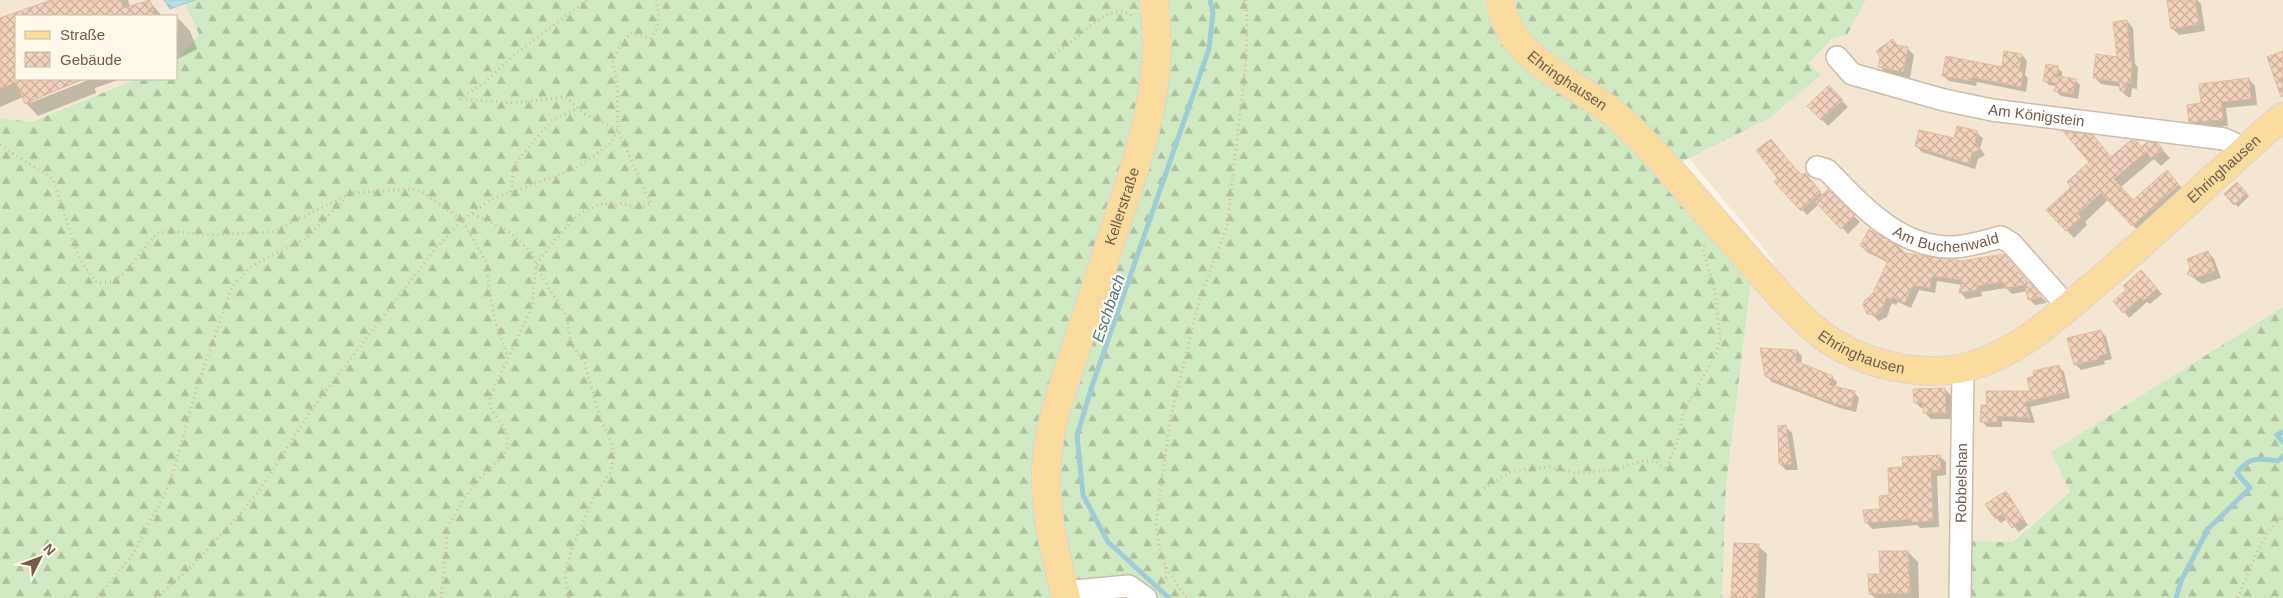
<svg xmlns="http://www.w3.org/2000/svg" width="2283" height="598" viewBox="0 0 2283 598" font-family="Helvetica,sans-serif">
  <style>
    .residential { fill: #f3e6d3 }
    .forest { fill: url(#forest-firs) }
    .water { fill: url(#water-waves); stroke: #a0ccd7 }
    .shadow { fill: #0003 }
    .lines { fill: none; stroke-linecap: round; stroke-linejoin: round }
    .stream { stroke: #a0ccd7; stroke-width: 5 }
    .building { fill: url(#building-cross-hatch); stroke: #e3bb9e }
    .minor-casing { stroke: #cdbcab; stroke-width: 24 }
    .major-casing { stroke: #dbd4d0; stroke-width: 30 }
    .path { stroke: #d6b7a0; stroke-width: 3; stroke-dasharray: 1 4; stroke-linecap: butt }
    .minor { stroke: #fff; stroke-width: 21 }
    .major { stroke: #f9db9e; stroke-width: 28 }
    .labels { text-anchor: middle; stroke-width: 4.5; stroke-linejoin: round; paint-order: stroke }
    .street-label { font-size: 15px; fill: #745b4a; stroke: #fff8eb }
    .water-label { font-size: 16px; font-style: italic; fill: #457a87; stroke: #fff8eb }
  </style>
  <defs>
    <pattern id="forest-firs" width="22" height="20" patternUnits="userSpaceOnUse" patternTransform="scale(1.25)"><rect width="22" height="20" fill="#d1e9c3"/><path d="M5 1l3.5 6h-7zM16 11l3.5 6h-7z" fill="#aec0a0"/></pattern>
    <pattern id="water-waves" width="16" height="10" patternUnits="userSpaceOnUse" patternTransform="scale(1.25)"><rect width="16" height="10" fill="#badde5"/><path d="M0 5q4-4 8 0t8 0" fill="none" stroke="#9cb6bc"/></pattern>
    <pattern id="building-cross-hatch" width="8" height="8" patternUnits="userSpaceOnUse" patternTransform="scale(1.25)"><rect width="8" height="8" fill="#f1d3bd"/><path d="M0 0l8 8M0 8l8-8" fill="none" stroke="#c8ae9c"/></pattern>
  </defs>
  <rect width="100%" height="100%" fill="#fcf4e5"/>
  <!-- residential -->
  <path class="residential" d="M0 0H183L200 34 176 62V16H16V79H137L31 122 0 118Z
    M1866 0H2283V307L2051 452 2070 492 2011 542 1968 541 1966 598H1722L1726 486 1751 281 1774 261 1689 158 1770 118 1821 75 1809 64 1832 39 1847 35Z"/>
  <!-- forest -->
  <path class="forest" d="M183 0H1146L1143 102 1054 391 1058 598H0V118L31 122 137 79H176V62L199 34Z
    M1162 0H1484L1491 24 1505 47 1630 142 1751 281 1726 486 1722 598H1076L1055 476Z
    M1514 0H1866L1847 35 1832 39 1809 63 1821 75 1770 118 1677 164 1536 46 1516 14Z
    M2283 307V598H1966L1968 541 2012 542 2070 492 2051 452Z"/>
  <!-- water -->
  <path class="water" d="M164 0H195L170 9Z"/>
  <!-- shadow -->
  <path class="shadow" d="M55 0H128L130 7 149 1 162 16H16V79H85L30 101V103L91 79H121L95 88 96 93 38 116 26 103 23 97 0 107V19Z
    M2177 0H2197L2201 4 2205 31 2179 35 2172 28Z
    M178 18 190 31 197 49 176 60Z
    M2127 21 2133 28 2135 64 2138 67 2137 89 2132 88 2131 97H2128L2121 91V87L2101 84 2095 78 2118 58Z
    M1893 41 1899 47 1907 48 1914 55 1910 78 1886 73 1880 67Z
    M2022 55 2027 61 2025 75 2028 78 2026 92 1977 82 1976 86 1949 81 1943 75 2003 68Z
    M2057 67 2062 72V78L2075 80 2080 85 2078 99 2061 96 2056 91V86L2049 85 2044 80Z
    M2249 79 2255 86 2257 105 2226 108 2228 126 2196 128 2190 121 2202 104Z
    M1829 87 1848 107 1828 126 1809 106Z
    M1977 133 1983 138 1980 148 1985 155 1978 159 1975 169 1922 152 1916 146 1955 139Z
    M2136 142 2142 148 2157 144 2170 158 2161 166 2154 159 2121 187 2133 201 2174 179 2186 193 2140 233 2109 199 2085 222 2087 225 2074 238 2047 210 2112 158Z
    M1798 173 1810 180 1823 196 1828 191 1860 222 1848 234 1819 204 1807 215 1776 182Z
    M2237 184 2249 196 2238 207 2226 194Z
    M1870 230 1900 248 1906 254 1961 262 2009 261 2047 303 2035 305 2029 299 2027 291 2012 294 2006 288 1981 292 1982 296 1966 299 1961 293 1962 285 1937 281 1935 293 1919 290 1911 308 1898 302 1896 305 1892 303 1887 317 1879 321 1865 309 1889 263 1867 252 1861 246Z
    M2208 252 2214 259 2221 278 2202 284 2188 274Z
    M2147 277 2162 294 2150 304 2147 302 2129 318 2115 301Z
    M2101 331 2106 337 2112 359 2104 361 2105 364 2081 370 2075 364Z
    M1797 351 1802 356 1801 365 1832 377 1837 382 1835 388 1854 392 1859 398 1856 412 1840 408 1772 382 1766 376Z
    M2058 366 2064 372 2070 398 2030 407 2035 423 2002 421V427H1987L1982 421 2031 392Z
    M1945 389 1951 396 1952 419H1931L1925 413V408H1921L1915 402Z
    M1785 426 1792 433 1798 470H1786L1780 464Z
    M1939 456 1946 462V475L1937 476 1939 527 1920 528 1917 525 1872 529 1866 522 1881 510 1904 468Z
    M2005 492 2028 525 2019 532 2007 519 2001 523 1996 518Z
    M1758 546 1767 554 1765 598H1733Z
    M1908 552 1918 562 1919 598H1875L1870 594 1881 575Z"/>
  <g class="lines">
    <!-- stream -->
    <path class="stream" d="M2283 432 2277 435 2283 442
      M1169 598 1108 542 1083 495 1077 436 1092 386 1209 49 1213 13 1210 0
      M2176 598 2181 581 2208 529 2250 488 2237 473C2250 456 2258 458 2278 461L2283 456"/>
  </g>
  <!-- building -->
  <path class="building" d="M51 0H120L123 8 150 0 155 16H16V79H82L25 104 16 82 0 89V18Z
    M2167 0H2195L2199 24 2171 29Z
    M2127 20 2130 59H2132L2131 83H2126L2125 91H2120L2119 82 2093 78 2096 54 2117 57 2113 22Z
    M1893 39 1897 45 1908 47 1903 72 1878 67 1880 57 1876 51Z
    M2004 51 2022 54 2019 71H2023L2021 87 1972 77 1971 81 1942 76 1946 56 2002 67Z
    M2283 51V96L2281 97 2267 57Z
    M2046 64 2058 66 2057 76 2076 79 2073 94 2054 91 2056 83 2043 81Z
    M2249 78 2251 99 2221 102 2223 120 2189 122 2187 105 2201 103 2199 84Z
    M1829 85 1843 100 1821 120 1807 106Z
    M1957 126 1978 131 1975 142 1980 149 1972 153 1969 164 1915 146 1919 130 1954 138Z
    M2063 131 2093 135 2111 157 2131 140 2137 141 2141 147 2147 142 2158 143 2163 150 2152 159 2143 149 2146 152 2114 179 2133 200 2167 170 2179 185 2132 226 2101 193 2078 214 2081 217 2066 231 2046 210 2071 187 2067 182 2089 162Z
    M1771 139 1794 167 1802 175 1805 173 1821 192 1801 211 1774 182 1778 179 1756 150Z
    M2237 182 2247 193 2234 205 2224 194Z
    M1828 189 1855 215 1841 229 1815 202Z
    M1869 229 1900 247 1898 252 1961 261 2004 254 2025 278 2026 282H2029L2042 297 2028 300 2025 285 2005 288 2003 282 1976 286 1977 290 1959 293 1962 280 1932 276 1930 288 1913 285 1905 303 1892 297 1890 300 1886 298 1882 311 1877 315 1867 314 1863 305 1865 300 1872 295 1888 261 1860 246Z
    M2208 251 2215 271 2195 278 2187 274 2190 268 2187 259Z
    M2141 270 2157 288 2146 299 2143 300 2141 297 2123 313 2113 301 2126 290 2123 286Z
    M2101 330 2107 354 2099 356V359L2074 365 2067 338Z
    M1760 348 1797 350 1796 361 1833 376 1829 385 1855 391 1851 407 1833 403 1765 376Z
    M2059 365 2066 392 2025 402 2030 418 1997 416V422H1980L1981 405H1987L1986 391H2030L2027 378 2034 376 2033 371Z
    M1945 388 1946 413H1923V402L1914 403 1913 389Z
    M1786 425 1792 464H1779L1778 426Z
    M1940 455 1941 470H1931L1933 521 1912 522V519L1865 523 1863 510 1880 509 1879 496 1889 495 1888 468 1903 467 1902 457Z
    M2006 491 2024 519 2012 528 2002 514 1995 519 1985 504Z
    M1734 543 1759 544 1757 598H1731Z
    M1879 551H1908L1910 593 1869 594 1868 574H1880Z"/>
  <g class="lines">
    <defs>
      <g id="minor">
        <path id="s1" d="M1837 57 1852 74 1944 100 1992 110 2224 139 2233 143 2242 153"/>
        <path id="s2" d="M1817 167 1827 170C1862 206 1898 247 1951 247 1968 247 1985 241 2001 237L2011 243 2068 307"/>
        <path d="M1064 592 1129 586 1146 598"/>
        <path id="s3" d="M1960 598 1963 368"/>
      </g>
      <g id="major">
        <path id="s4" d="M1500 0C1507 57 1570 79 1609 110 1628 124 1645 143 1661 160 1692 195 1722 230 1753 265 1775 289 1796 315 1822 335 1862 365 1925 380 1974 365 2017 352 2053 320 2086 292 2131 254 2174 215 2217 175 2239 156 2260 135 2283 117"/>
        <path id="s5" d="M1066 598C1054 550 1041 499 1048 449 1052 416 1064 385 1074 354 1088 311 1102 268 1116 225 1140 153 1167 76 1153 0"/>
      </g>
    </defs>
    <!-- minor casing -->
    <use href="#minor" class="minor-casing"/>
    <!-- major casing -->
    <use href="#major" class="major-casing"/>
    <!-- path -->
    <path class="path" d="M1055 54C1062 48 1070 43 1077 37 1091 25 1117 0 1133 17
      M459 99 485 82 513 56 587 0
      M0 145 53 179 79 258 97 283 113 282 124 273 157 233 171 231 205 235 272 232 351 193 412 189 422 192 462 220 487 264 489 291 497 327 508 357
      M511 192 514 165 551 121 578 108
      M473 214 507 230 531 252 542 277 566 315 571 343 585 364 600 418 611 442 614 455 610 473 594 496 572 548 566 569 565 576 569 598
      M1484 488 1511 472 1526 469 1550 467 1576 473 1614 470 1642 461H1656L1666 470 1679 436 1683 413 1716 354 1720 338 1715 291 1703 251 1705 242
      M1159 585 1166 578V567
      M97 598 133 554 170 484 197 387 232 287 246 271 258 262 305 239 346 198
      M156 598 192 566 241 513 262 487 312 409 435 249 462 220 490 200 577 168 611 143 618 130 617 83 613 62 619 47 631 33 651 38C661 27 659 14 656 0
      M441 598 448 527 462 502 478 480 499 460 508 448 507 433 490 407V397L532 307 536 265 555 240 573 220 586 210 604 203 614 206 623 203 639 209 651 204 618 130 585 114 565 97 516 103 459 99
      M1186 598 1166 567 1159 546 1156 524 1170 420 1199 301 1227 226 1246 62 1247 18 1245 0
      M2238 598C2250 569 2259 537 2283 516"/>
    <!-- minor -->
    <use href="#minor" class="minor"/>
    <!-- major -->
    <use href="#major" class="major"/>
  </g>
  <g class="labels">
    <!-- street labels -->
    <g class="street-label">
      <text dy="5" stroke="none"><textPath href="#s4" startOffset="109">Ehringhausen</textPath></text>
      <text dy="5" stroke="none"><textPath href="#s1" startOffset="212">Am Königstein</textPath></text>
      <text dy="5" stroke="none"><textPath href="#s4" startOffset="950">Ehringhausen</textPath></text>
      <text dy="5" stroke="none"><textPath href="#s5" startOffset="405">Kellerstraße</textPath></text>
      <text dy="5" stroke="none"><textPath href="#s2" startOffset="155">Am Buchenwald</textPath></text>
      <text dy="5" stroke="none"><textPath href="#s4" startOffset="514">Ehringhausen</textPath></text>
      <text dy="5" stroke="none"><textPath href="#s3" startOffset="115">Robbelshan</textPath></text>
    </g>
    <!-- water labels -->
    <g class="water-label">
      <text transform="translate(1108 308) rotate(-71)" y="6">Eschbach</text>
    </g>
  </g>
  <!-- legend -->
  <rect x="15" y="15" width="162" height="65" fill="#fff8eb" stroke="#c7b9ab"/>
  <rect x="25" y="31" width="25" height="8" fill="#f9db9e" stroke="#c7b9ab"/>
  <text x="60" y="40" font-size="15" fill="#745b4a">Straße</text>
  <rect x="25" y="52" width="25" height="15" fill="url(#building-cross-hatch)" stroke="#c7b9ab"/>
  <text x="60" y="65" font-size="15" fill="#745b4a">Gebäude</text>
  <!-- north arrow -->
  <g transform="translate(40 558) rotate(48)" stroke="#fff8eb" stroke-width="4" paint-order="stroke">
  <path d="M0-4L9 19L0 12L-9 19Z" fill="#745b4a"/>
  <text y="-8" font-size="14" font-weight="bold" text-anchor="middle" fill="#745b4a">N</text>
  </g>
</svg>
